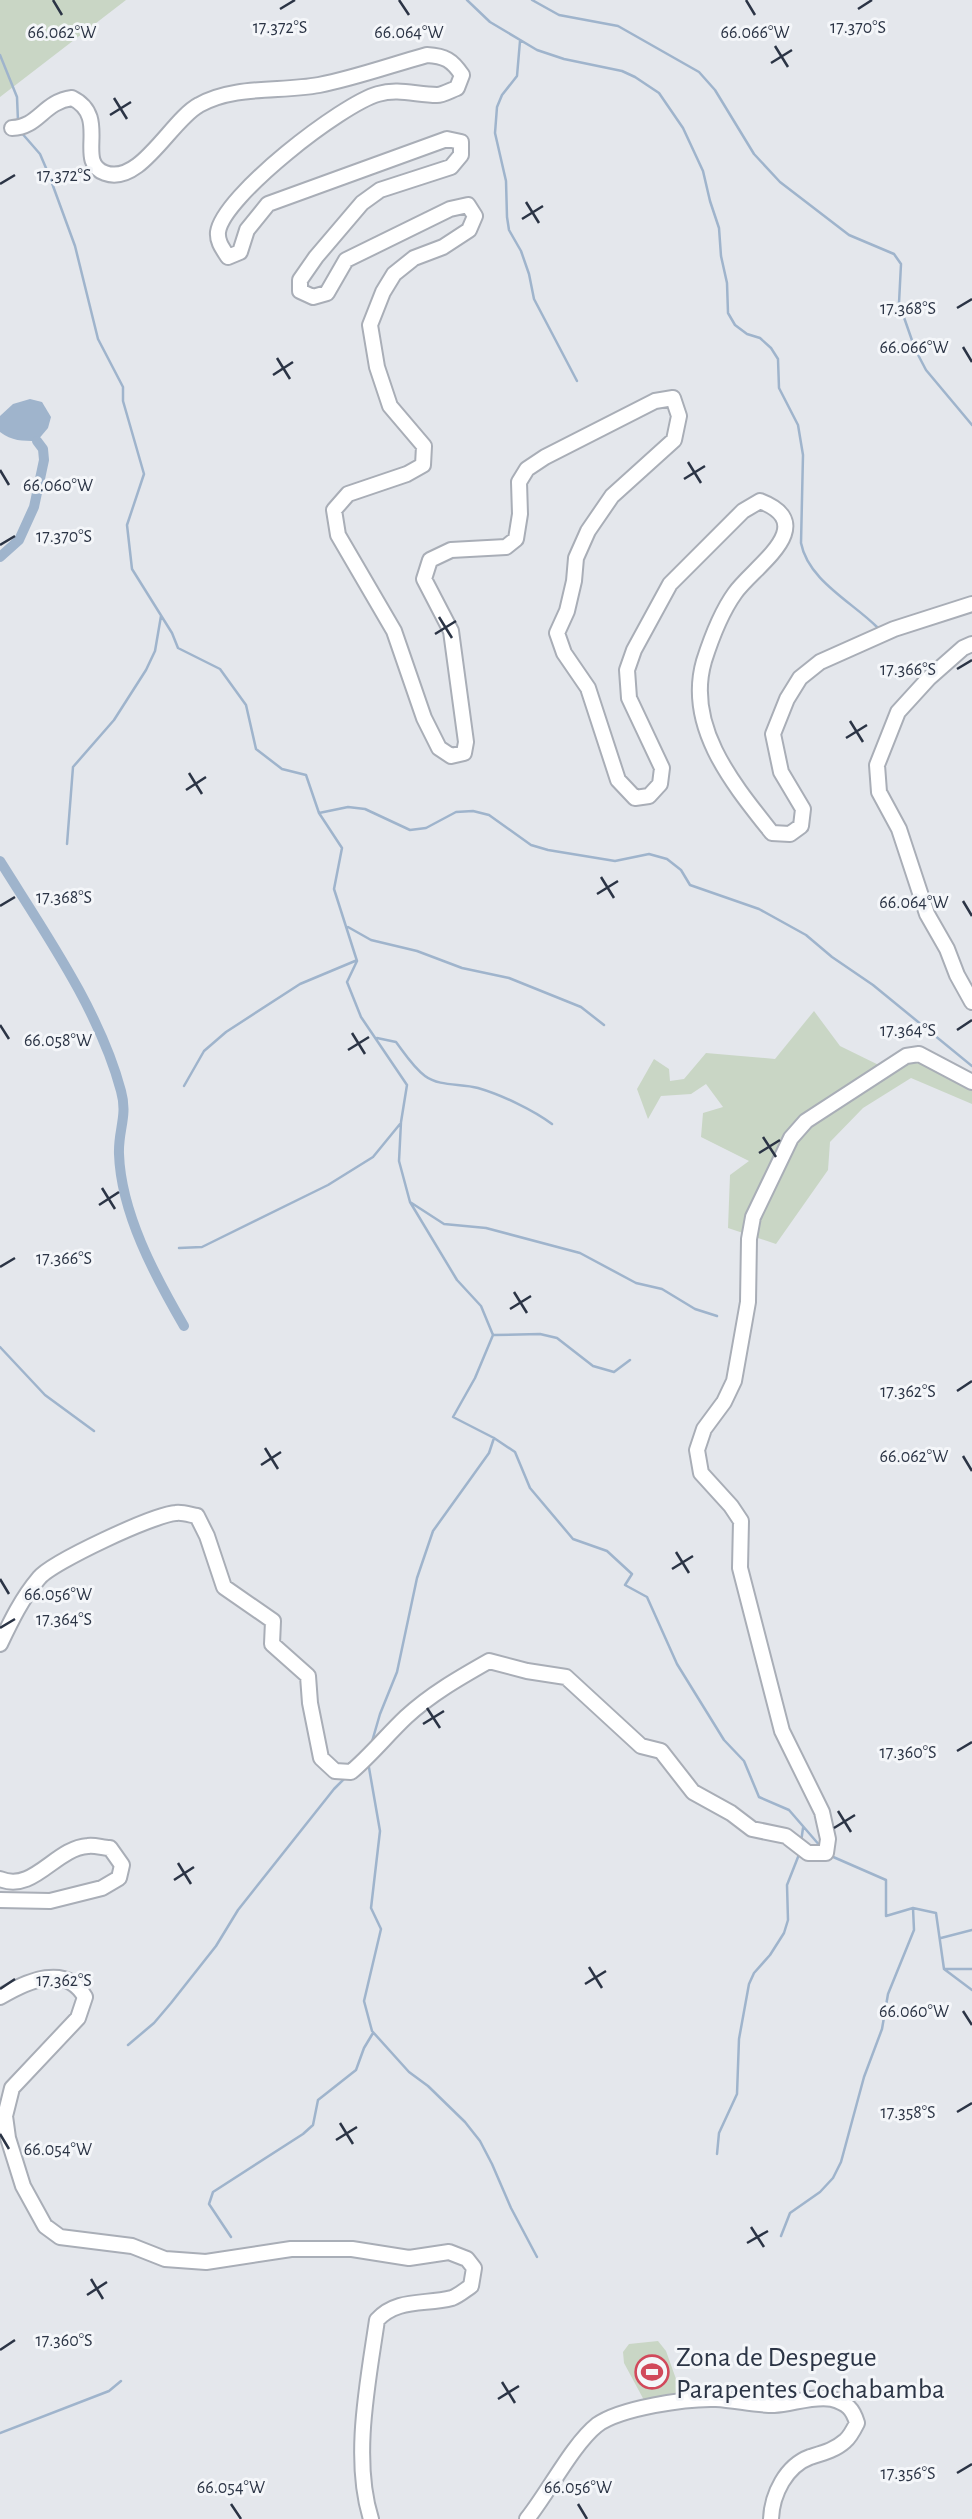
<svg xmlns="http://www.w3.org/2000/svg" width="972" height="2519" viewBox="0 0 972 2519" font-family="'Alegreya Sans',sans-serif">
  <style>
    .green { fill: #c9d6c5 }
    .water { fill: #9fb4cc }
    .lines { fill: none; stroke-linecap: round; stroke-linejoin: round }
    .stream { stroke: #9fb4cc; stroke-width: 2.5 }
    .canal { stroke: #9fb4cc; stroke-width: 10 }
    .secondary-casing { stroke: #a9aeb7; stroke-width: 18 }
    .secondary { stroke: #fff; stroke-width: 14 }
    .ticks { fill: none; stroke: #2b3445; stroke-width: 2.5 }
    .labels { text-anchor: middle; stroke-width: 6; stroke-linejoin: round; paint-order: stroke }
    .poi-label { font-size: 28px; fill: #2b3445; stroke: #f4f6f9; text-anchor: start }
    .ticks-label { font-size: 18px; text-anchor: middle; fill: #2b3445; stroke: #f4f6f9; stroke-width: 6; stroke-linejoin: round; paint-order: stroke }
  </style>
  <rect width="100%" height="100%" fill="#e4e7ec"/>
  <!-- green -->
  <path class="green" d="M0 0H126L0 97Z
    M814 1011 840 1046 895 1073 909 1062 926 1063 972 1089V1104L911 1078 863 1108 830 1142 828 1170 776 1244 728 1228 730 1175 749 1161 701 1137 703 1113 723 1107 706 1084 691 1094 661 1096 648 1119 637 1089 654 1059 669 1069 670 1081 684 1079 706 1053 775 1059Z
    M658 2341 666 2351 681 2393 645 2402 624 2363 623 2352 629 2344Z"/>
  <!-- water -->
  <path class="water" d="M30 399 42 402 51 417 48 428 37 441C22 441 12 441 0 432V416L13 404Z"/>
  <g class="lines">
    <!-- stream -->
    <path class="stream" d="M467 0 490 22 537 50 564 59 622 71 635 77 659 93 683 128 703 171 710 201 719 228 721 256 727 283 728 313 735 325 747 334 760 338 771 348 778 359 779 388 798 425 803 455 801 543C808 580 852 602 877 627
      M532 0 559 15 618 26 699 72 715 90 754 154 780 182 849 235 894 254 901 264 899 303 915 349 926 370 972 425
      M520 41 517 76 502 95 497 107 495 133 506 181 507 217 509 230 521 251 529 274 534 299 577 381
      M0 55 17 97 18 121
      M20 131 40 154 49 175 75 246 98 339 123 387V401L144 474 127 525 132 569 172 633 178 648 220 669 246 705 256 749 282 769 306 775 319 813 342 848 334 889 357 961 347 982 361 1017 407 1085 401 1122 399 1161 410 1202 457 1280 481 1306 493 1335 475 1378 453 1417 494 1438 515 1452 530 1488 573 1539 607 1551 632 1574 625 1585 647 1597 677 1664 724 1740 744 1761 759 1797 789 1810 821 1847
      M319 813 348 807 365 809 410 830 426 828 456 812 473 811 489 815 531 845 548 850 615 861 649 854 667 859 681 870 690 885 759 909 806 935 832 957 873 985 972 1066
      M67 844 73 767 114 720 146 670 155 651 161 616
      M348 927 371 940 417 951 462 968 509 978 581 1007 604 1025
      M377 1038 396 1042C405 1054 413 1067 425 1076 440 1087 461 1083 478 1088 502 1095 533 1110 552 1124
      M184 1086 204 1051 226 1032 300 984 355 961
      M410 1202 444 1224 486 1228 580 1253 636 1283 662 1289 695 1309 717 1316
      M179 1248 202 1247 328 1185 373 1157 400 1124
      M494 1335 540 1334 557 1338 593 1366 614 1372 630 1360
      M0 1347 45 1395 94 1431
      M371 1745 380 1714 397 1672 417 1578 433 1531 489 1453 494 1438
      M368 1762 380 1831 371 1908 381 1929 364 2001 372 2031 409 2072 428 2086 465 2122 480 2141 492 2164 511 2208 537 2257
      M801 1842 803 1828
      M831 1856 886 1880V1916L913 1908 936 1913 944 1969 972 1990
      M941 1938 972 1930
      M944 1969H972
      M128 2045 154 2023 171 2003 216 1946 238 1910 334 1789 346 1777
      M717 2154 719 2133 737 2094 739 2039 749 1984 754 1973 770 1955 784 1933 788 1920 787 1885 800 1852
      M781 2236 790 2213 820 2192 833 2178 841 2162 864 2077 882 2029 888 1994 914 1930 913 1908
      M231 2237 209 2204 213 2192 303 2134 313 2125 318 2100 356 2070 364 2048 373 2033
      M0 2433 109 2391 121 2381"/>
    <!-- canal -->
    <path class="canal" d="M0 557 19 540 34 507 44 460 43 449 37 441
      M0 861C43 930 100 1011 121 1091 128 1116 118 1130 119 1154 121 1213 155 1276 184 1326"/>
    <defs>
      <path id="secondary" d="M12 128C39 127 43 102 72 98 111 117 74 162 105 173 140 186 171 120 199 105 234 85 281 92 319 85 355 78 391 65 427 55 445 56 452 60 462 75L457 88C451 90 443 95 437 95 417 95 398 88 378 94 342 104 223 196 218 232 217 242 223 249 228 257L240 252 247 230 268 204 447 139 461 142V155L451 167 380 190 362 203 316 257 300 280V291L313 297 327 293 346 260 450 209 468 205 475 216 469 230 443 247 414 258 394 274 383 292 370 325 377 367 390 406 424 446 423 465 407 474 348 494 334 510 338 535 394 631 424 718 439 748 451 756 464 753 466 742 451 631 424 579 430 560 451 550 506 547 516 539 520 514 519 482 527 469 545 457 655 401 673 398 679 416 674 440 612 496 588 531 576 558 574 581 567 611 557 633 564 653 588 688 618 780 635 798 649 796 660 784 662 768 629 698 627 670 634 650 670 584 743 511 760 501C822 525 753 567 735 593 722 611 711 639 704 661 685 727 734 785 772 833L790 834 801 826 803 809 781 772 773 734 787 699 800 678 820 662 894 629 972 604
        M972 644 963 648 929 678 898 712 877 765 879 792 899 829 927 914 947 949 957 975 972 1002
        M0 1644C11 1621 22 1598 39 1578 52 1562 155 1514 176 1513 182 1512 191 1515 197 1516L207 1536 224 1587 273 1621 272 1644 308 1676 310 1703 321 1758 335 1771 351 1772C371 1755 387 1735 406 1717 431 1694 459 1678 489 1661L527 1671 566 1677 641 1746 661 1751 693 1792 731 1813 752 1829 786 1836 808 1853H826L828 1839 822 1812 782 1731 740 1568 741 1521 731 1506 701 1473 697 1450 704 1429 724 1402 734 1381 748 1302 749 1239 753 1217 791 1138 806 1121 906 1056 919 1054 972 1082
        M0 1879C34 1893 55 1848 88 1846 95 1845 103 1848 110 1848L122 1865 119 1878 102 1888 50 1901 0 1900
        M0 1997C27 1981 66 1963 85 1997L78 2018 12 2088 5 2116 8 2138 23 2186 45 2226 60 2237 132 2246 165 2259 206 2262 291 2249H352L409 2258 449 2252 467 2259 474 2268 471 2286C465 2290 458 2296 452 2298 425 2305 397 2298 377 2320 368 2382 352 2459 371 2519
        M527 2519C548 2493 573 2444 597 2425 620 2408 687 2398 716 2399 735 2400 755 2405 774 2405 792 2404 815 2395 832 2399 847 2403 853 2409 857 2423 854 2429 850 2437 845 2441 835 2450 823 2453 810 2457 786 2466 772 2494 771 2519"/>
    </defs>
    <!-- secondary casing -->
    <use href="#secondary" class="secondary-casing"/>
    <!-- secondary -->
    <use href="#secondary" class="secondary"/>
  </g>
  <!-- ticks -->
  <path class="ticks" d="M53 0 62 15M399 0 409 15M746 0 755 15M280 9 295 0M858 9 872 0M775 46 788 67M771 63 792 50M114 98 127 119M110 115 131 102M0 184 15 175M526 202 539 223M522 219 543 206M957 308 972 299M963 347 972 362M277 358 290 379M273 375 293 362M688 462 701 483M0 470 9 485M684 479 705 466M0 545 15 536M439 617 452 638M435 634 456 621M957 669 972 660M850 721 863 742M846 738 867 725M189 773 202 794M186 790 206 777M601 877 614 898M597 894 618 881M963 901 972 916M0 906 15 897M0 1025 9 1039M957 1030 972 1020M352 1033 365 1054M348 1050 369 1037M763 1137 776 1157M759 1153 780 1140M102 1188 115 1209M99 1205 119 1192M0 1267 15 1258M514 1292 527 1313M510 1309 531 1296M957 1391 972 1381M265 1448 278 1469M963 1456 972 1471M261 1465 281 1452M676 1552 689 1573M672 1569 693 1556M0 1579 9 1594M0 1628 15 1619M427 1708 440 1728M423 1724 444 1711M957 1751 972 1742M838 1811 851 1832M834 1828 855 1815M178 1863 191 1884M174 1880 194 1867M589 1967 602 1988M585 1984 606 1971M0 1989 15 1979M963 2011 972 2025M957 2112 972 2103M340 2123 353 2144M0 2134 9 2149M336 2140 357 2127M751 2227 764 2247M747 2243 768 2231M91 2279 103 2299M87 2295 107 2282M0 2350 15 2340M502 2382 515 2403M498 2399 519 2386M957 2473 972 2464M231 2504 241 2519M578 2504 587 2519"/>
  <!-- icons -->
  <defs>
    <symbol id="stadium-ring" viewBox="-11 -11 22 22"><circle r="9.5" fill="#f4f6f9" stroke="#d1495b" stroke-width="1.5"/><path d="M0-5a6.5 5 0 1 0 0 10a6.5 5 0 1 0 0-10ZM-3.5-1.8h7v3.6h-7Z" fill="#d1495b"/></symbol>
  </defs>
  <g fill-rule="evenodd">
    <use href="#stadium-ring" x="633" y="2353" width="38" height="38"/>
  </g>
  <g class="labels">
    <!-- poi labels -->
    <g class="poi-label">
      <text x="676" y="2366">Zona de Despegue<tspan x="676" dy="32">Parapentes Cochabamba</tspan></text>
    </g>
  </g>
  <g class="ticks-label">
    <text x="858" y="33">17.370°S</text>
    <text x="280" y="33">17.372°S</text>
    <text x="62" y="38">66.062°W</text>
    <text x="409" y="38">66.064°W</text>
    <text x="755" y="38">66.066°W</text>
    <text x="64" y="181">17.372°S</text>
    <text x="908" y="314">17.368°S</text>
    <text x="914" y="353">66.066°W</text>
    <text x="58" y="491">66.060°W</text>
    <text x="64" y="542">17.370°S</text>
    <text x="908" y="675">17.366°S</text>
    <text x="64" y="903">17.368°S</text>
    <text x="914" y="908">66.064°W</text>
    <text x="908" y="1036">17.364°S</text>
    <text x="58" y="1046">66.058°W</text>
    <text x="64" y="1264">17.366°S</text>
    <text x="908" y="1397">17.362°S</text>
    <text x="914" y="1462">66.062°W</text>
    <text x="58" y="1600">66.056°W</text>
    <text x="64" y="1625">17.364°S</text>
    <text x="908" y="1758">17.360°S</text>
    <text x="64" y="1986">17.362°S</text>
    <text x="914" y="2017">66.060°W</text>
    <text x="908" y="2118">17.358°S</text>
    <text x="58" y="2155">66.054°W</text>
    <text x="64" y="2346">17.360°S</text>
    <text x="908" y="2479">17.356°S</text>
    <text x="231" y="2493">66.054°W</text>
    <text x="578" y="2493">66.056°W</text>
  </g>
</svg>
